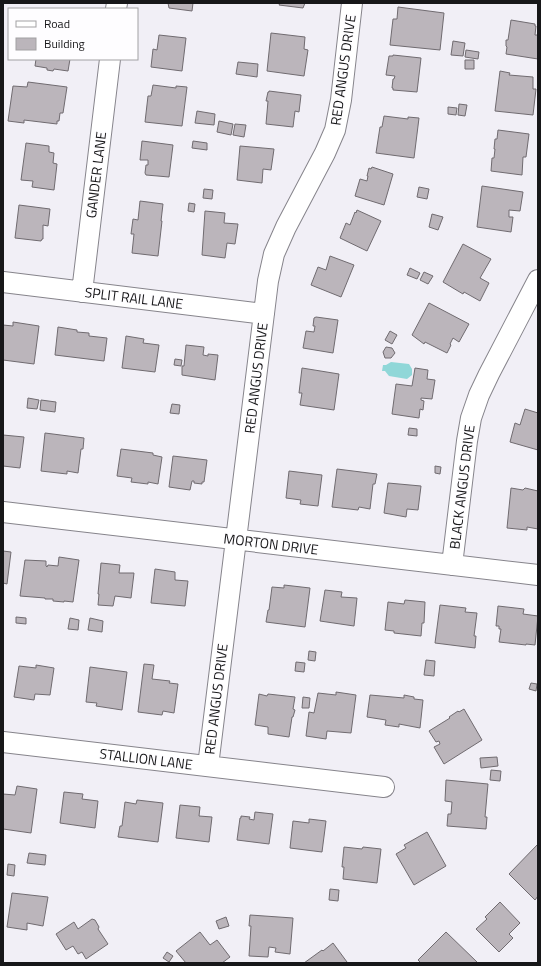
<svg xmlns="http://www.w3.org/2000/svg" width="541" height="966" viewBox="0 0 541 966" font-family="'Titillium Web',sans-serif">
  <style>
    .water { fill: #90d7d8 }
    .building { fill: #bbb5bb; stroke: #706b70 }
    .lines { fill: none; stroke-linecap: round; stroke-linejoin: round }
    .minor-casing { stroke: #86848b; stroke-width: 22 }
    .minor { stroke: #fff; stroke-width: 20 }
    .labels { text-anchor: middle; stroke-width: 3; stroke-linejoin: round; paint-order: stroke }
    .street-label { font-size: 14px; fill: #171719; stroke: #fefdff }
  </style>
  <rect width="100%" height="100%" fill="#f1eff6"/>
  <!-- water -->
  <path class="water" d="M391 362 409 364 412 369V375L407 379 389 376 385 371H382L383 365H386Z"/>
  <!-- building -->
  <path class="building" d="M168 3H193L192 11 169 8Z
    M280 3H305L303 8 279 5Z
    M398 7 444 13 440 50 390 45 393 19H397Z
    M511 20 535 24V26H536L535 35H538V59L506 54 507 47 506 46V40H508Z
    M271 33 305 37 304 49 308 50 304 76 267 71Z
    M159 35 186 38 182 71 151 67 153 49 157 50Z
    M453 41 465 43 463 56 451 55Z
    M466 50 479 52 478 59 465 57Z
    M393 55 421 58 417 92 393 90V88H392L393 79H394L395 76 386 75 389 56H393Z
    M36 59H70L68 71 54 69 53 71 47 70V68L35 66Z
    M465 60H474V69H465Z
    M238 62 258 64 257 77 236 74Z
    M500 71 510 73 509 75 533 77V89H536L533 115 495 111Z
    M28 82 67 87 63 113H60L59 121H57V124L24 120V123L8 121 13 86 27 87Z
    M153 85 176 88V86L187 87 182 126 145 122 148 96H151Z
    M269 91 301 95 299 112 295 111 293 127 266 124 268 101H266L268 92H269Z
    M459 104 467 105 465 116 458 115Z
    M448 107 457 108 456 115 448 114Z
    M197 111 215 114 214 125 195 123Z
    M384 116 408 119V117L419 118 414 158 376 153 380 127H382Z
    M219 121 233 124 231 135 217 132Z
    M235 124 246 125 244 137 233 135Z
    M498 130 529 134 526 157H523L522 175 491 171 492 158H494L495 149H494L495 139H497Z
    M142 141 173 145 169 177 146 175 145 173 146 165H148V160H140Z
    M193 141 207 143V150L192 148Z
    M26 143 49 146V152L54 153 53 163 57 164 54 190 32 187 33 181 21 180Z
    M240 146 274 149 271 170 263 169 262 183 237 180Z
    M372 167 393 174 384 205 355 196 360 179 367 181 368 176H367L369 168 371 169Z
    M482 186 523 192 520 211 509 210V217H513L511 232 477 227Z
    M419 187 429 189 427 199 417 197Z
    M204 189 213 190 212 199 203 198Z
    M140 201 163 204 161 221H162L158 256 132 253 134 234H131L133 219 138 220Z
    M189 203 195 204 194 212 188 211Z
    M19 205 50 209 48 226 43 225V239H42L41 241 15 238Z
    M357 210 381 221 367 251 340 238 346 223 350 225 355 212 356 213Z
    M205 211 225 213 224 223 238 224 235 244 227 243 225 258 202 255Z
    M432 214 443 217 438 230 429 227Z
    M463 244 491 259 480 278 489 283 480 301 464 292 463 294 443 282Z
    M330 256 354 265 341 297 311 285 318 267 326 270Z
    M410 268 420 273 417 279 407 275Z
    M424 272 433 276 428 284 420 280Z
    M429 303 469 324 459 342 453 338 450 344 451 345 447 353 425 342 424 344 412 335Z
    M316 317 338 320 333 353 303 348 306 331 314 332 315 326H313L314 318Z
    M13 322 39 326 34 364 3 360V325L13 326Z
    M58 327 77 330V332L89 333V336L107 338 104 361 55 355Z
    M390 331 397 335 392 344 385 340Z
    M126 336 144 339 143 343 159 345 155 372 122 368Z
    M186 345 204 347 203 355 208 356V354L218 355 215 380 182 375V366H184Z
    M386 347 392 348 395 353 391 358H385L383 352Z
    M175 359 182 360 181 366 174 365Z
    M302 368 339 374 334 410 300 405 302 393H299Z
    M415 368 428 370 427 379 435 380 432 399 421 398V400L424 401 423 410 420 409 419 418 392 414 396 384 412 386Z
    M28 398 39 400 37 409 27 408Z
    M41 400 56 402 55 412 40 410Z
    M172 404 180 405 179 414 170 413Z
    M525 409 538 413V450L510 442 515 423 520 425Z
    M409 428 417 429V436L408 435Z
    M45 433 84 438 83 449H81L78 473 67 471V474L41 471Z
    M3 435 24 437 20 468 3 466Z
    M121 449 153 453V455L162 457 158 484 148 482V484L131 482 132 478 117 476Z
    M173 456 207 460 204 482H202V484L194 483V481H192L190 490 169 487Z
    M435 466 441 467 440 474 435 473Z
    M337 469 377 474 375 484H373L370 509 359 507 358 510 332 507Z
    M289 471 322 475 318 506 300 504 301 500 286 498Z
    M388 483 421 486 418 510 407 509 406 517 384 513Z
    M511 488 523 490 525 488 538 491V529L527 527V530L507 528Z
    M3 551 11 552 7 584 3 583Z
    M59 557 79 560 73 602 64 601V602L53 601V599H45V598L20 596 25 560 46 561V566L47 567 48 565 58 566Z
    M101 563 120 565 119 573H134L131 598 115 596 113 606 98 605 99 594H98Z
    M155 569 175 572V580L188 581 185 606 151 603Z
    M284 585 310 588 305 627 266 622 268 610H269L272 587 284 588Z
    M325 590 342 592 341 597 357 598 354 626 320 621Z
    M405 600 425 602 424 623H422L421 636 394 633V631L385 630 388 602 404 604Z
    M440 605 466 608 465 612 477 613 474 636H476L475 648 435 643Z
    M498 606 524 609 523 614 538 616 535 645 526 644V645L499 642 501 629H499V626H496Z
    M16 617 26 618V624L16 623Z
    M70 618 79 620 78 630 68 629Z
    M90 618 103 621 102 632 88 630Z
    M309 651 316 652 315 661 308 660Z
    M426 660 435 661 434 676 424 675Z
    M296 662 305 663 304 672 295 671Z
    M144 664 154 665 152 679 170 681 169 683 178 684 174 713 163 711 162 715 138 712Z
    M36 665 54 668 50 695 35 694 34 700 14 697 19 666 36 668Z
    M90 667 127 672 122 710 96 706 97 703 86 702Z
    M531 683 537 684 536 691 529 689Z
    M336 692 356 695 351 733 327 731 326 739 306 736 309 712 314 713 318 693 336 695Z
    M259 694 267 696 268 694 295 697 293 709 295 710 293 717H292L289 737 268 734V727L255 725Z
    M370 695 404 698V695L414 697V699L423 700 420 728 399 724V727L385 725 386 720 367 717Z
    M303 697 310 698 309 708H302Z
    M464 709 482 740 444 764 434 747 440 744 439 741 436 742 429 731 450 718 449 717 458 711 459 712Z
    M497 757 498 766 481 768 480 758Z
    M491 770 501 771 500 781 490 780Z
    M446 780 488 784 485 817H487L486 829 447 826 448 814H451L452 802 445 801Z
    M17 786 37 789 31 833 3 829V794L15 795Z
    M64 792 83 794 82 799 98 801 95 828 60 823Z
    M137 800 163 803 158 842 118 837 120 826H122L125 802 136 804Z
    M180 805 200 807 199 816 212 817 209 842 176 838Z
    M255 812 273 814 269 844 237 840 240 818H241V816L250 817 249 819 254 820Z
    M309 819 326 821 322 852 290 848 293 821 309 823Z
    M427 832 446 866 414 885 396 854 406 848 404 845Z
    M538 844V896L535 900 509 874Z
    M344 847 362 849 363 847 381 849 377 883 343 879 344 867H342Z
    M29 853 46 855 45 865 27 863Z
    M8 864 15 865 14 876 7 875Z
    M330 889 339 890 338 901 329 900Z
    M12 893 48 897 43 926 27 923V930L7 927Z
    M500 902 520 923 509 934 513 938 499 952 476 929 487 919 485 917Z
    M250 915 293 918 290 954 275 952 276 948 269 947 268 957 249 956 251 926H249Z
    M226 917 229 926 219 929 216 921Z
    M92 919 95 920 99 927 98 929 108 944 86 959 82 952 78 954 73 946 66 950 56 934 74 922 78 929Z
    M200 932 210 945 217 940 230 957 222 963H186L176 951Z
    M446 932 477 962 476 963H421L418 960Z
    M333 943 347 962 346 963H304L322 950 323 951Z
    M167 952 173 956 169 962 163 958Z"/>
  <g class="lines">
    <defs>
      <path id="minor" d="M116 9 117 3
        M3 282 264 314
        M82 292 110 59
        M3 512 538 575
        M452 565 467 441 471 418 479 395 489 374 538 280
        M3 742 384 787
        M208 766 268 281 274 254 286 227 325 153 335 130 341 100 352 3"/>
    </defs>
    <!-- minor casing -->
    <use href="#minor" class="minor-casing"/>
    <!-- minor -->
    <use href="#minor" class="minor"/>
  </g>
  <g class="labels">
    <!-- street labels -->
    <g class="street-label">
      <text transform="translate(343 70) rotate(-82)" y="5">RED ANGUS DRIVE</text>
      <text transform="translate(96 175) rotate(-83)" y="5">GANDER LANE</text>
      <text transform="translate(134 298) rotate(7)" y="5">SPLIT RAIL LANE</text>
      <text transform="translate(256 378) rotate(-83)" y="5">RED ANGUS DRIVE</text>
      <text transform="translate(462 487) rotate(-83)" y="5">BLACK ANGUS DRIVE</text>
      <text transform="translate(271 544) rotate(7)" y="5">MORTON DRIVE</text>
      <text transform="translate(216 699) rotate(-83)" y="5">RED ANGUS DRIVE</text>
      <text transform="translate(146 759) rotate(7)" y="5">STALLION LANE</text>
    </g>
  </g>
  <!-- border -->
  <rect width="541" height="966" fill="none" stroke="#171719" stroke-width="8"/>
  <!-- legend -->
  <rect x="8" y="8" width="130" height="52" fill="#fefdff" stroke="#a2a1a3"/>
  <rect x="16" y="21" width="20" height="6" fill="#ffffff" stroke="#a2a1a3"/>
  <text x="44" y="28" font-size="12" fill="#171719">Road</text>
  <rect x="16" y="38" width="20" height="12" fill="#bbb5bb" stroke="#a2a1a3"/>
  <text x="44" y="48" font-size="12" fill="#171719">Building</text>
</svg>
